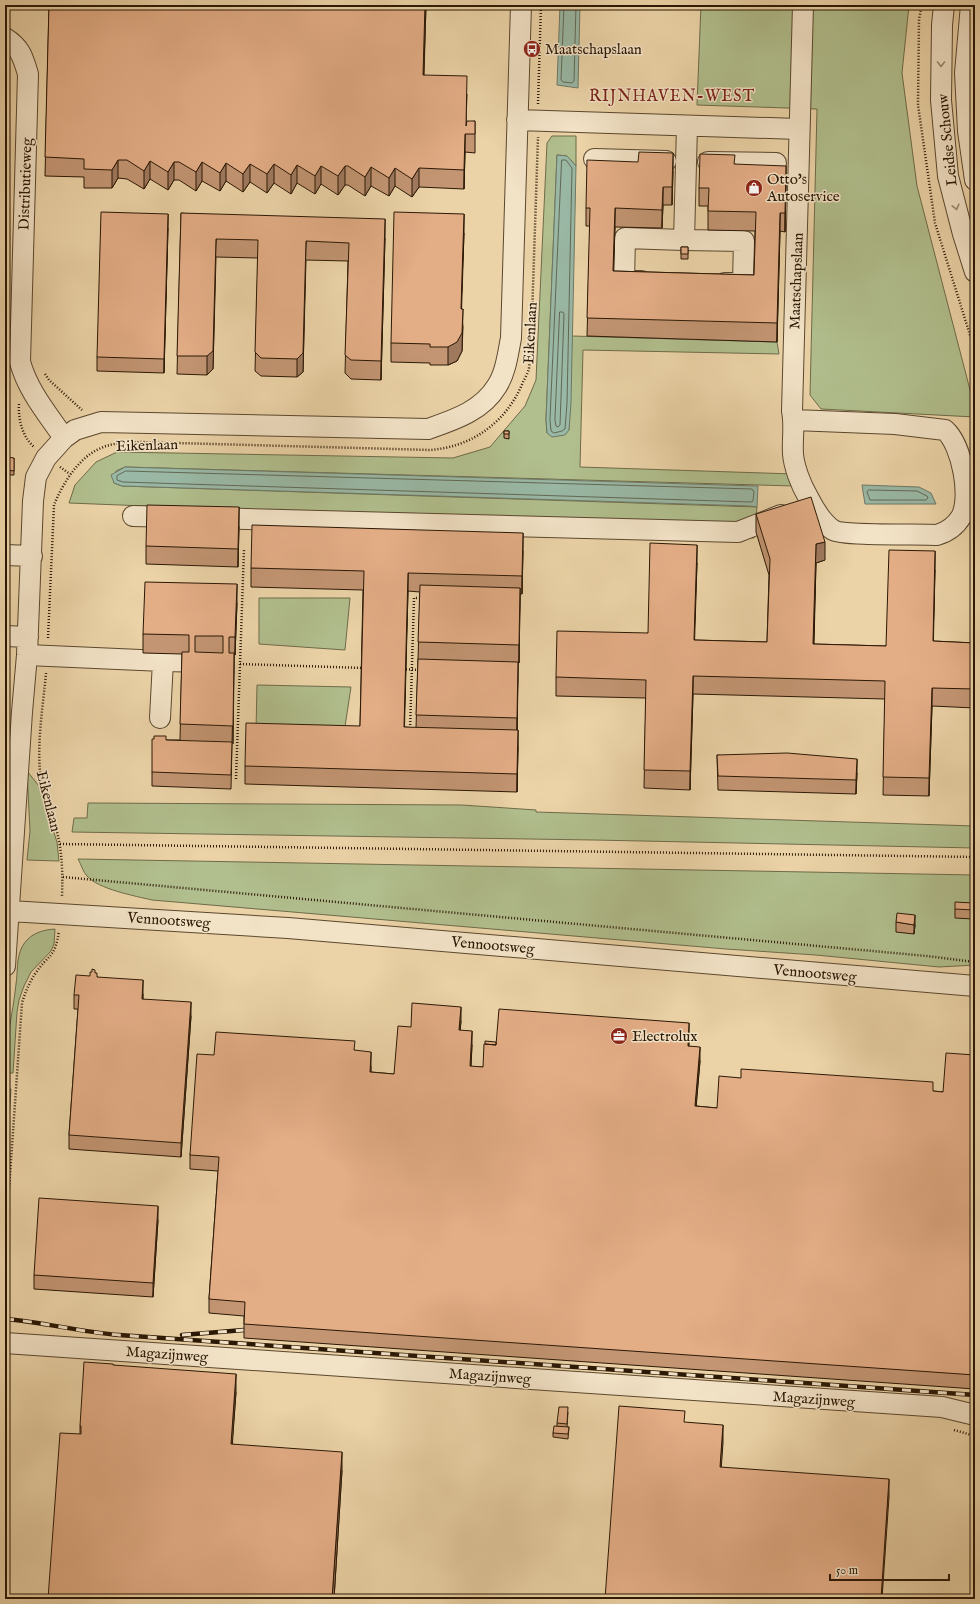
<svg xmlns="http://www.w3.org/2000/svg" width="980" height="1604" viewBox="0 0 980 1604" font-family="'IM FELL English',serif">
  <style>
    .green { fill: #b1be8d; stroke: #6e6b49 }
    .water { fill: #99b8a5; stroke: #6d7865 }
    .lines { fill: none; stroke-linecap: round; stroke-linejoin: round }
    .shore { stroke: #626855; stroke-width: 1 }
    .minor-casing { stroke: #5b472e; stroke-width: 22 }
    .path { stroke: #2b1805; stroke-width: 2.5; stroke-dasharray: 1 2; stroke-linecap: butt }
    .minor { stroke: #f2e2c6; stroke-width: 20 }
    .rail-casing { stroke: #2b1805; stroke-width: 4.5 }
    .rail { stroke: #f2e2c6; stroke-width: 3; stroke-dasharray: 9; stroke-linecap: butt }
    .wall { fill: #c39573; stroke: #2b1805; fill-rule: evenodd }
    .shaded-wall { fill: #9f795e; stroke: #2b1805 }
    .building { fill: #e3ad86; stroke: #2b1805; fill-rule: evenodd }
    .oneway { stroke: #98876f }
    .labels { text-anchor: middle; stroke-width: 3; stroke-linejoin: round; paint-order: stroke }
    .poi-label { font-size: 15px; fill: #2b1805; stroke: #f2e2c6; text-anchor: start }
    .street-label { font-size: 15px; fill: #2b1805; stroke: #f2e2c6 }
    .neighbourhood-label { font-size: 16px; letter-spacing: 1px; fill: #7a1f14; stroke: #f2e2c6 }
  </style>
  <rect width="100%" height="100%" fill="#ebd3a7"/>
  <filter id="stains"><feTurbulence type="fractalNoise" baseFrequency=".005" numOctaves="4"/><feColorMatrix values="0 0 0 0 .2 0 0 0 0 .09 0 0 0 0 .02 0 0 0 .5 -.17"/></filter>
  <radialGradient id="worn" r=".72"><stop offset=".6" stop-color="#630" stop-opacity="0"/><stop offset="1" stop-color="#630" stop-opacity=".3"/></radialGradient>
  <!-- green -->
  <path class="green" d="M701 5H909L902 73 917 186 975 409V417L821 409 810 395 817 109 697 105Z
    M552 136H576V166L567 156 557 155 546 420 547 433 569 430 572 336 777 342 779 354 583 350 580 467 794 474V486L125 467 116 471 114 483 122 486 757 507 754 538 146 519V506L69 503 75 485 96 462 117 452 453 458 490 447 525 406 536 380 547 143Z
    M259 598H350L345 650 259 644Z
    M257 685 351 687 344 733 256 731Z
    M27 771 39 786 57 842 59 861 27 860 30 831Z
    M88 803 462 805 536 810V812L975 826V848L594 840 72 832 74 818H87Z
    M78 859 975 875V965L939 967 816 955 726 949 152 900C135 896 98 889 87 876 83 872 81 864 78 859Z
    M55 929 54 944 51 951 31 972 24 986 19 1000 17 1012 13 1073H5C5 1042 13 1014 16 984 18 972 16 959 22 947 29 934 41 930 55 929Z
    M5 1088 11 1089 5 1181Z"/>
  <!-- water -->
  <path class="water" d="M560 5H580L578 88 557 85Z
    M557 155 567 156 576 166 571 403 569 430 565 435 552 437 547 433 546 420Z
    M125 467 758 486 757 507 750 506 122 486 114 483 111 475Z
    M862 485 919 487 931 493 936 504H865Z"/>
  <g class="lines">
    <!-- shore -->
    <path class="shore" d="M564 5 561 80 563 82 572 83 574 81 576 5
      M562 160H566L572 168 567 403 565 429 562 431 554 433 551 431 550 420Z
      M560 312H563L564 314 560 425 558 427 556 426 555 420Z
      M126 471 752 489 754 492 753 501 751 502 123 482 117 480V476Z
      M869 490 917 491 927 496 928 498 926 500H870L867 492Z"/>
    <defs>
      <path id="minor" d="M944 5 942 25 941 100 948 176 963 234 975 272
        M971 5 965 73 968 131 975 180
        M5 38C20 47 23 57 28 74L20 362C28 391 47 413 64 438
        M517 120 799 129
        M687 126 684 240 744 241 743 283H725
        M594 159 666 161
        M708 162 776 163
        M641 281H624L625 238 684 240
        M794 420 895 424 945 430C962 445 972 498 961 517 955 527 947 532 937 535 920 534 843 536 833 530 821 522 814 509 808 497 801 485 794 467 793 454 792 439 795 426 792 411L803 5
        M133 516 173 517
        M211 518 738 532 781 515
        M5 555 32 556
        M5 636 28 637
        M27 655 163 661 160 718
        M163 661 209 662
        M10 911 288 928 975 986
        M5 966 22 712 27 655 33 501 36 477 46 458 64 438 75 430 101 422 428 429C454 420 482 411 497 386 506 372 508 353 511 338L521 5
        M5 1343 942 1407 975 1415"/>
    </defs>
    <!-- minor casing -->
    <use href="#minor" class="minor-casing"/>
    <!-- path -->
    <path class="path" d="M922 5 919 19 918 105 935 223 975 351
      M538 104 541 5
      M45 374 49 380 82 410
      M19 404C18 419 22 436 34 447
      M60 467 70 474
      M48 638 54 505C63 483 79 457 101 448 114 442 128 443 142 442L430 450C472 447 507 422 523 382 525 378 528 373 529 368 530 361 530 354 531 347L538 137
      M240 664 364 668
      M403 669 420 670
      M46 673C43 708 36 745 41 780 43 794 50 807 54 821 62 847 63 869 62 896
      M410 731 414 598H421
      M236 779 244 549
      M60 844 975 857
      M63 877 927 956 975 962
      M5 1247 22 1003C25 993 29 983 35 974 48 954 55 959 59 931
      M954 1430 975 1436"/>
    <!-- minor -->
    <use href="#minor" class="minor"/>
    <defs>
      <path id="rail" d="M5 1319C43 1322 80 1332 119 1335L975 1395
        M182 1335 244 1330"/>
    </defs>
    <!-- rail casing -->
    <use href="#rail" class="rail-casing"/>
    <!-- rail -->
    <use href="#rail" class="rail"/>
  </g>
  <!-- wall -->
  <path class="wall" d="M49 5H426L424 75 467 94 466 123 475 121V153L465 152 464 189 419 187 412 197 395 186 389 196 371 186 365 196 348 185H345L338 195 321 184 315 194 297 183 291 194 274 183 267 193 250 182 243 192 226 181 220 191 202 181 196 191 179 180H174L168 190 150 179 144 189 127 179 118 178 112 188H84V177L45 176Z
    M735 164 786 184 785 232 780 231 777 342 587 336 590 226H586V208L673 171 672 205H663L662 228 615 227 613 271 754 275 755 231 708 230V206H699V188Z
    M181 213 385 238 381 380 351 379 345 373 348 261 306 260 303 372 297 377 261 376 255 371 258 258 216 257 213 369 207 375 177 374Z
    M168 228 164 373 97 371V357Z
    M464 233 461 309 463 327 462 351 457 361 448 365H430V363L391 362V343Z
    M681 247H688V259H681Z
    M504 431H509V439L504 438Z
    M14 458V475H7V470Z
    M756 514 825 560 816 563 814 644 886 646 935 570 933 641 975 643V708L932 706 929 796 883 795 885 699 693 694 690 790 644 788 646 698 556 696V677L648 633 697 563 694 640 767 642 769 575 756 532Z
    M239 526 238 567 146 564V546Z
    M523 551 522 594H520L519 663H518L517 730 518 749 517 792 245 784V766L360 726 363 590 251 587V568ZM408 591 420 592 416 728 404 727Z
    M237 603 235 655H234L231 789 152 786V772L166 740H180L182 654 143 653V634Z
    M717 755 857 773 856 794 718 790Z
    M973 903V919L955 918V909Z
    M896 922 915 925 914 934 896 932Z
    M95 973 97 977 143 994V999L191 1016 181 1157 69 1149V1135L78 1009H74V995Z
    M461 1021 460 1030 472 1045 471 1067H483L496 1042 689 1037V1046L700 1061 696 1106 717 1108 933 1091 943 1092 975 1055V1389L244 1338V1316L209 1313V1299L218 1171 190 1169V1155L214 1055 355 1050 371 1066V1072L394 1074 411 1027Z
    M158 1220 153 1297 34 1289V1275Z
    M113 1365 236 1392 232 1444 342 1470 334 1599H48L80 1434V1426Z
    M568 1412 567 1427H569L568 1439 553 1437V1433L557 1426V1423Z"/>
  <!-- shaded-wall -->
  <path class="shaded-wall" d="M425 5H426L423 93V75Z
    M465 134V152L464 189V170Z
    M673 153V171L672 205V187Z
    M118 160V178L112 188V170Z
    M150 161V179L144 189V171Z
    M174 162V180L168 190V172Z
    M202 162V181L196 191V172Z
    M226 163V181L220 191V173Z
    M250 164V182L243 192V174Z
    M274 164V183L267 193V174Z
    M297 165V183L291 194V175Z
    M321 166V184L315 194V176Z
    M345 166V185L338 195V176Z
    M786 166V184L785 232V213Z
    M371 167V186L365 196V177Z
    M395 168V186L389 196V178Z
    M419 168V187L412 197V179Z
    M663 187V205L662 228V210Z
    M615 208V227L613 290V271Z
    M780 213V231L777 342V323Z
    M168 214V228L164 373V359Z
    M464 214V233L461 327V309Z
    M385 219V238L381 380V361Z
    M216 239 213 369 207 375V356Z
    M306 241 303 372 297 377V359Z
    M463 309 462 351 457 361 448 365V347Z
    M239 507V526L238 567V549Z
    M523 533V551L522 594V576Z
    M825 542V560L816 563 813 662 816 544Z
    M697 545V563L694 659V640Z
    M935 551V570L933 660V641Z
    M408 573V591L404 746V727Z
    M237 584V603L235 655V637Z
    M520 588V606L519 663V645Z
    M234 653V672L233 744V726Z
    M518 662V680L517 737V718Z
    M693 676V694L690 790V771Z
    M932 688V706L929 796V778Z
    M518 730V749L517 792V774Z
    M857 759V773L856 794V780Z
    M915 915V925L914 934V925Z
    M143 980V994L142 1013V999Z
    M191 1002V1016L181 1157V1143Z
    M461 1007V1021L459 1044V1030Z
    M689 1023V1037L688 1060V1046Z
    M472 1031V1045L470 1081V1066Z
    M700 1047V1061L695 1120V1106Z
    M371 1052V1066L370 1086V1072Z
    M158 1206V1220L153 1297V1283Z
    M236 1374V1392L231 1463V1444Z
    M723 1425V1443L720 1485V1467Z
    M342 1452V1470L334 1599H332Z
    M889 1479V1497L882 1599H881Z"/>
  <!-- building -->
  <path class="building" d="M49 5H425L423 75 467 76 466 126 467 121H475V134H465L464 170 419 168 412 179 395 168 389 178 371 167 365 177 348 166H345L338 176 321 166 315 176 297 165 291 175 274 164 267 174 250 164 243 174 226 163 220 173 202 162 196 172 179 162H174L168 172 150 161 144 171 127 160H118L112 170 84 169V159L45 157Z
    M639 152 673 153 672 187H663L662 210 615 208 613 271 754 275 756 212 708 211 709 188H699L700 154 735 155 734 164 786 166 785 213H780L777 323 587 318 590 208H586L587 160 638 162Z
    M101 212 168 214 164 359 97 357Z
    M394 212 464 214 461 309H463L462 333 457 342 448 347H430V344L391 343Z
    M181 213 385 219 381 361 351 360 345 355 349 243 306 241 303 353 297 359 261 358 255 352 258 240 216 239 213 351 207 356H177Z
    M681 247H688V254H681Z
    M504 431H509V434H504Z
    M7 457 14 458V471L7 470Z
    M811 497 825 542 816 544 813 644 886 646 889 550 935 551 933 641 975 643V689L932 688 929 778 883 777 885 681 693 676 690 771 644 770 646 680 556 677 557 631 648 633 650 543 697 545 694 640 767 642 770 559 756 514Z
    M147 505 239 507 238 549 146 546Z
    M252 525 523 533 522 576 408 573 404 727 518 730 517 774 245 766 246 723 360 726 364 571 251 568Z
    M145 582 237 584 235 637H229V653H234L233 726 180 724 182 652H189V635L143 634ZM195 636H223V653L195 652Z
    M420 585 520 588 519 645 418 642Z
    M418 659 518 662 517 718 416 715Z
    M154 736H166V740L232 742 231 775 152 772V739H154Z
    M787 753 857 759 856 780 718 776 717 755Z
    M955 902 973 903V910L955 909Z
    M897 913 915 915 914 925 896 922Z
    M92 969 95 970V973H97V977L143 980 142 999 191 1002 181 1143 69 1135 79 995H74L76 975 90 976V972H92Z
    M412 1003 461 1007 459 1030 472 1031 470 1066 483 1067 484 1044 496 1045 499 1009 689 1023 688 1046 700 1047 695 1106 717 1108 719 1076 741 1078V1069L933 1082V1091L943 1092 946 1053 975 1055V1375L244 1324 245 1302 209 1299 219 1157 190 1155 197 1054 214 1055 216 1032 355 1041 354 1050 371 1052 370 1072 394 1074 398 1026 411 1027Z
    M485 1041 496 1042V1045L485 1044Z
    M39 1198 158 1206 153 1283 34 1275Z
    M84 1362 113 1364V1365L236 1374 231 1444 342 1452 332 1599H48L60 1433 81 1434V1426H80Z
    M619 1406 685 1411 684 1422 723 1425 720 1467 889 1479 881 1599H605Z
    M559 1407H568L567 1424 557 1423Z
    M554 1426 569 1427 568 1434 553 1433Z"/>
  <!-- one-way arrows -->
  <defs><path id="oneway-chevron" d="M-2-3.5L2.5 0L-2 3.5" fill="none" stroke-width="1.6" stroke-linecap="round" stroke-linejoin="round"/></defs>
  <g class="oneway">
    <use href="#oneway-chevron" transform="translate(941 64) rotate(90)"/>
    <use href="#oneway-chevron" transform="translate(956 207) rotate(76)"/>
  </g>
  <!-- icons -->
  <defs>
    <symbol id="bus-disc" viewBox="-11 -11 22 22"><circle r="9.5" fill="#8f2418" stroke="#f2e2c6"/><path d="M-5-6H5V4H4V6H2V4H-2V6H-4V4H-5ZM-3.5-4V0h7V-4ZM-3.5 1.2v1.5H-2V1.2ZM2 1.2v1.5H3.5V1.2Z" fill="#fff"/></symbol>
    <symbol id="shop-disc" viewBox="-11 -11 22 22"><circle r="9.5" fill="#8f2418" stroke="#f2e2c6"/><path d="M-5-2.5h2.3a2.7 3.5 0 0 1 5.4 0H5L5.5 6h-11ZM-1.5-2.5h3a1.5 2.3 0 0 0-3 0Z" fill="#fff"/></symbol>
    <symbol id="office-disc" viewBox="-11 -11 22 22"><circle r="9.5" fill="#8f2418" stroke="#f2e2c6"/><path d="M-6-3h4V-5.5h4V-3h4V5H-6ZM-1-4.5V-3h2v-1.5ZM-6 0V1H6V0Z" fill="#fff"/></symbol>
  </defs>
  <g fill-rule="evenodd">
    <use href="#bus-disc" x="522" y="39" width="20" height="20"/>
    <use href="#shop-disc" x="744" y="178" width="20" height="20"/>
    <use href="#office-disc" x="609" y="1026" width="20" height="20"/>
  </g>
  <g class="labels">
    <!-- poi labels -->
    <g class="poi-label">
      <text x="545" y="54">Maatschapslaan</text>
      <text x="767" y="184">Otto's<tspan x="767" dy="17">Autoservice</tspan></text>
      <text x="632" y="1041">Electrolux</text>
    </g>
    <!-- street labels -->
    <g class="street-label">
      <text transform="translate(947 140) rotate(-96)" y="5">Leidse Schouw</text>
      <text transform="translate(25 184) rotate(-88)" y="5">Distributieweg</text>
      <text transform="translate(796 281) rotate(-88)" y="5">Maatschapslaan</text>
      <text transform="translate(530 333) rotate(-87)" y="5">Eikenlaan</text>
      <text transform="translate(147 445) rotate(-2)" y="5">Eikenlaan</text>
      <text transform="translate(49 801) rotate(76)" y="5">Eikenlaan</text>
      <text transform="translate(169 920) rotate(4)" y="5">Vennootsweg</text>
      <text transform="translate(493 945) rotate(5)" y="5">Vennootsweg</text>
      <text transform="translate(815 973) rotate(5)" y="5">Vennootsweg</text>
      <text transform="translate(167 1354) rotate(4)" y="5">Magazijnweg</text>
      <text transform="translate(490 1376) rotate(4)" y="5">Magazijnweg</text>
      <text transform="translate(814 1399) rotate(4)" y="5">Magazijnweg</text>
    </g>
    <!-- neighbourhood labels -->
    <g class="neighbourhood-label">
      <text x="672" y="101">RIJNHAVEN-WEST</text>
    </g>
  </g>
  <!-- margin -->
  <rect width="980" height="1604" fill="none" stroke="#ebd3a7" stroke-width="20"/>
  <rect x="6" y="6" width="968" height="1592" fill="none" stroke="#2b1805" stroke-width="2"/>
  <rect x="10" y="10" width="960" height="1584" fill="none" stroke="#2b1805"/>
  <!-- scale -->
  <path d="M830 1574v6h119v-6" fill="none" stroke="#2b1805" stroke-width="2"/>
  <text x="836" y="1574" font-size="12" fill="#2b1805" stroke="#f2e2c6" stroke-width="3" paint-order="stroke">50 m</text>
  <rect width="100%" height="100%" filter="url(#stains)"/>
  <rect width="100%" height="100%" fill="url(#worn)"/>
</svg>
